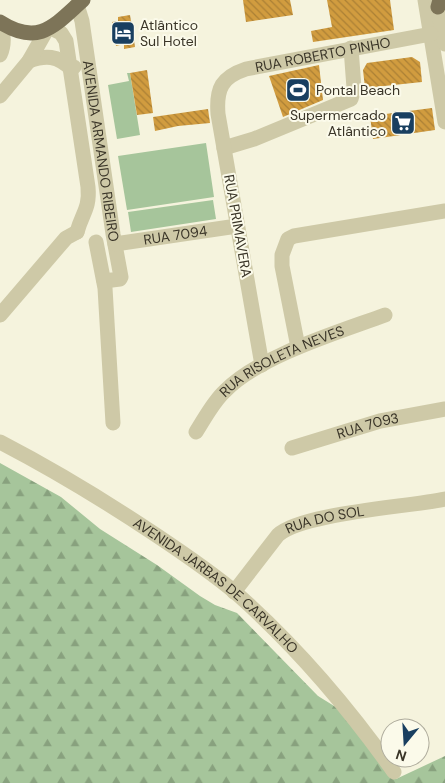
<svg xmlns="http://www.w3.org/2000/svg" width="445" height="783" viewBox="0 0 445 783" font-family="'DM Sans',sans-serif">
  <style>
    .forest { fill: url(#forest-firs) }
    .pitch { fill: #a6c59b }
    .building { fill: url(#building-back-hatch) }
    .lines { fill: none; stroke-linecap: round; stroke-linejoin: round }
    .minor { stroke: #cec9a7; stroke-width: 15 }
    .major { stroke: #7d7458; stroke-width: 15 }
    .labels { text-anchor: middle; stroke-width: 4; stroke-linejoin: round; paint-order: stroke }
    .poi-label { font-size: 14px; fill: #3a3528; stroke: #fbfaea; text-anchor: start }
    .street-label { font-size: 14px; fill: #3a3528; stroke: #fbfaea }
  </style>
  <defs>
    <pattern id="forest-firs" width="22" height="20" patternUnits="userSpaceOnUse" patternTransform="scale(1.25)"><rect width="22" height="20" fill="#a6c59b"/><path d="M5 1l3.5 6h-7zM16 11l3.5 6h-7z" fill="#88a17e"/></pattern>
    <pattern id="building-back-hatch" width="6" height="6" patternUnits="userSpaceOnUse" patternTransform="scale(1.25)"><rect width="6" height="6" fill="#d19c3f"/><path d="M-1 5l2 2M0 0l6 6M5-1l2 2" fill="none" stroke="#ab8035"/></pattern>
  </defs>
  <rect width="100%" height="100%" fill="#f5f3dd"/>
  <!-- forest -->
  <path class="forest" d="M0 463 61 497 100 529 157 565 200 596 215 605 237 613 318 696 339 709 396 779 445 756V783H0Z"/>
  <!-- pitch -->
  <path class="pitch" d="M127 73H130L140 135 117 139 108 85 129 81Z
    M206 143 214 197 127 210 118 156Z
    M213 200 216 219 131 232 128 212Z"/>
  <!-- building -->
  <path class="building" d="M243 0H290L293 15 246 22Z
    M327 0H390L394 30 313 42 311 31 332 27Z
    M130 15 135 47 124 49V44L116 46 112 22 118 21V17Z
    M412 57 420 62 422 82 365 88 363 70 367 63Z
    M319 65 323 100 283 117 269 76Z
    M147 70 153 113 137 115 130 73Z
    M432 108 435 130 373 139 370 116Z
    M208 109 210 123 178 126 155 131 153 117Z"/>
  <g class="lines">
    <!-- minor -->
    <g class="minor">
      <path d="M425 0 445 122"/>
      <path d="M436 0 445 44"/>
      <path id="s1" d="M77 5 82 21 113 234 121 277 120 279 104 281"/>
      <path d="M0 23C4 34 5 44 0 55"/>
      <path d="M51 28 61 33 66 41 88 187C90 209 82 213 77 232"/>
      <path d="M29 61C45 55 58 55 71 69L74 67"/>
      <path d="M0 96 29 61 46 31"/>
      <path d="M224 148 254 139 351 99 354 88 351 48"/>
      <path d="M96 242 105 288 113 423"/>
      <path id="s2" d="M115 244 237 226"/>
      <path d="M0 315 66 238 77 232"/>
      <path d="M298 347 282 266V255L288 239 294 236 445 211"/>
      <path id="s3" d="M262 365 218 114C216 88 222 77 246 69L431 34"/>
      <path id="s4" d="M196 432C205 418 213 402 225 391 259 356 339 332 385 315"/>
      <path id="s5" d="M0 442C54 470 105 501 156 535 183 553 211 572 236 593 296 646 348 707 394 772"/>
      <path id="s6" d="M292 448 380 421 445 409"/>
      <path id="s7" d="M234 592 278 535C302 513 408 507 445 499"/>
    </g>
    <!-- major -->
    <path class="major" d="M438 7 440 0
      M0 22C39 47 55 25 83 0"/>
  </g>
  <!-- icons -->
  <defs>
    <symbol id="hotel-square" viewBox="-11 -11 22 22"><rect x="-9" y="-9" width="18" height="18" rx="4" fill="#193f60" stroke="#fbfaea"/><path d="M-6-4.5h1.5V1H6V5H4.5V3h-9V5H-6ZM-4 0a1.8 1.8 0 1 1 3.6 0ZM.5 0V-2.5h3Q6-2.5 6 0Z" fill="#fff"/></symbol>
    <symbol id="stadium-square" viewBox="-11 -11 22 22"><rect x="-9" y="-9" width="18" height="18" rx="4" fill="#193f60" stroke="#fbfaea"/><path d="M0-5a6.5 5 0 1 0 0 10a6.5 5 0 1 0 0-10ZM-3.5-1.8h7v3.6h-7Z" fill="#fff"/></symbol>
    <symbol id="supermarket-square" viewBox="-11 -11 22 22"><rect x="-9" y="-9" width="18" height="18" rx="4" fill="#193f60" stroke="#fbfaea"/><path d="M-6-5.5h2.5l.6 2H6L4.5 2H-2.5L-4.4-4H-6ZM-1.5 3.2a1.3 1.3 0 1 0 .1 0ZM3 3.2a1.3 1.3 0 1 0 .1 0Z" fill="#fff"/></symbol>
  </defs>
  <g fill-rule="evenodd">
    <use href="#hotel-square" x="109" y="19" width="28" height="28"/>
    <use href="#stadium-square" x="284" y="76" width="28" height="28"/>
    <use href="#supermarket-square" x="389" y="109" width="28" height="28"/>
  </g>
  <g class="labels">
    <!-- poi labels -->
    <g class="poi-label">
      <text x="140" y="30">Atlântico<tspan x="140" dy="16">Sul Hotel</tspan></text>
      <text x="316" y="95">Pontal Beach</text>
      <text x="386" y="120" text-anchor="end">Supermercado<tspan x="386" dy="16">Atlântico</tspan></text>
    </g>
    <!-- street labels -->
    <g class="street-label">
      <text dy="5" stroke="none"><textPath href="#s3" startOffset="392">RUA ROBERTO PINHO</textPath></text>
      <text dy="5" stroke="none"><textPath href="#s1" startOffset="148">AVENIDA ARMANDO RIBEIRO</textPath></text>
      <text transform="translate(238 226) rotate(80)" y="5">RUA PRIMAVERA</text>
      <text dy="5" stroke="none"><textPath href="#s2" startOffset="61">RUA 7094</textPath></text>
      <text dy="5" stroke="none"><textPath href="#s4" startOffset="115">RUA RISOLETA NEVES</textPath></text>
      <text dy="5" stroke="none"><textPath href="#s6" startOffset="79">RUA 7093</textPath></text>
      <text dy="5" stroke="none"><textPath href="#s7" startOffset="122">RUA DO SOL</textPath></text>
      <text dy="5" stroke="none"><textPath href="#s5" startOffset="260">AVENIDA JARBAS DE CARVALHO</textPath></text>
    </g>
  </g>
  <!-- north arrow -->
  <g transform="translate(405 743) rotate(198)"><circle r="24" fill="#fbfaea" stroke="#aeab9c"/>
  <path d="M0-4L9 19L0 12L-9 19Z" fill="#193f60"/>
  <text y="-8" font-size="14" font-weight="bold" text-anchor="middle" fill="#3a3528">N</text>
  </g>
</svg>
